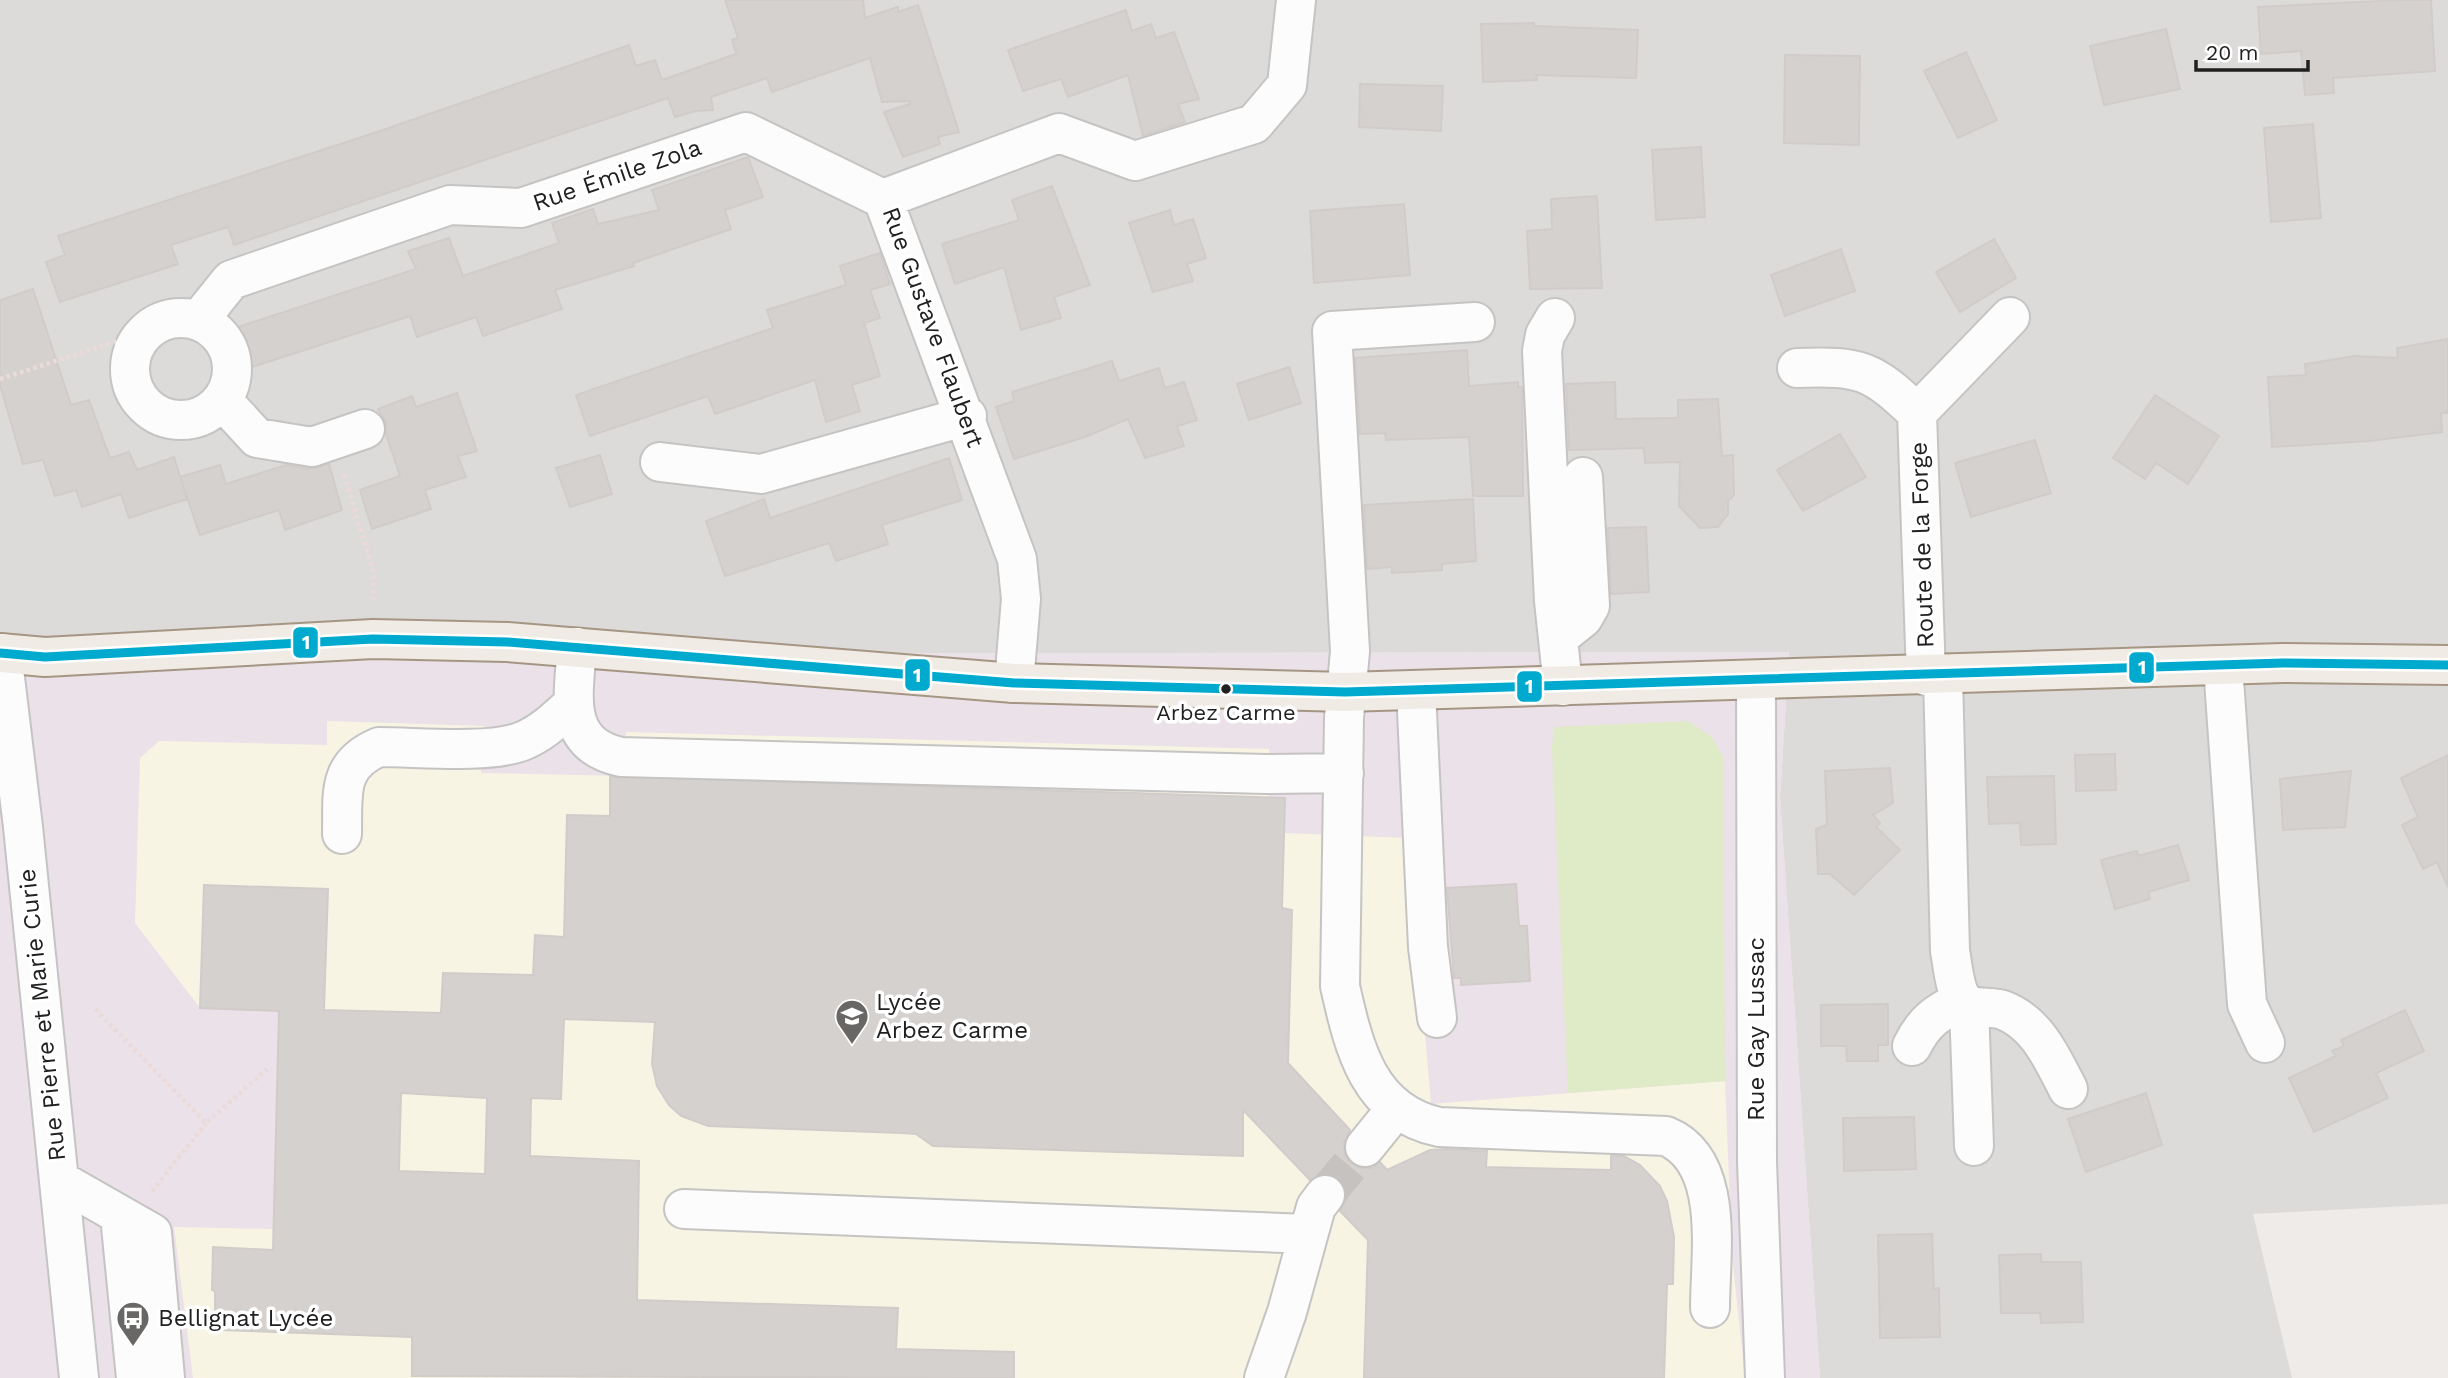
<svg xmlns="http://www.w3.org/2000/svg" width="2448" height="1378" viewBox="0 0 2448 1378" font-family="'Work Sans',sans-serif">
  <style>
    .residential { fill: #dddbda }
    .industrial { fill: #ebe1e8 }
    .education { fill: #f7f4e4 }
    .grass { fill: #dfeac7 }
    .building { fill: #d5d1cf; stroke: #d1ccc9; stroke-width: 2; fill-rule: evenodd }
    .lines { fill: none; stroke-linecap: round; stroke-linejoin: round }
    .minor-tunnel { stroke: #c5c2c0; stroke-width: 38; stroke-dasharray: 38 19; stroke-linecap: butt }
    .minor-casing { stroke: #c5c4c3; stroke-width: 42 }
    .major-casing { stroke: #a59684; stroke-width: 42 }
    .path { stroke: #ebdada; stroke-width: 4.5; stroke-dasharray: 3.5 3.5; stroke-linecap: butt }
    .minor { stroke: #fcfcfc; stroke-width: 38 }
    .major { stroke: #f1ebe5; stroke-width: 38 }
    .bus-1-casing { stroke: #fff; stroke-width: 14 }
    .bus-1 { stroke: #00a9ce; stroke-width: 9 }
    .bus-dot { fill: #202020; stroke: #fff; stroke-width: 2.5 }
    .labels { text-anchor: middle; stroke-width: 7; stroke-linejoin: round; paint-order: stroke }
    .bus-label { font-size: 22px; fill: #202020; stroke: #fff }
    .street-label { font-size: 24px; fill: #202020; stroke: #fff }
    .poi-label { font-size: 24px; fill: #202020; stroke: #fff; text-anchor: start }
    .line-badge { stroke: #fff; stroke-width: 2.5 }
    .badge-label { font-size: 19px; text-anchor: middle; font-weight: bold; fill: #fff }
  </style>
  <rect width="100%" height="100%" fill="#eeebe8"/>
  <!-- residential -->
  <path class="residential" d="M0 0H2448V1204L2253 1214 2292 1378H1820L1780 798 1789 652 0 655Z"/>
  <!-- industrial -->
  <path class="industrial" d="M1789 652 1780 798 1820 1378H0V655Z"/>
  <!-- education -->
  <path class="education" d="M327 721 484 726 481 773 624 776 626 732 1269 749 1268 797 1285 798V833L1408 838 1431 1104 1725 1081 1732 1255 1745 1378H193L174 1227 273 1229 279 1011 200 1008 135 923 140 758 159 741 327 745Z"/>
  <!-- grass -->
  <path class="grass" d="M1688 721 1712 737 1723 757 1725 1081 1568 1093 1552 748 1554 727Z"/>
  <!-- building -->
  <path class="building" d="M725 0H863L865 18 898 7V12L918 5 959 132 938 137 940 144 903 157 884 112 910 104V101L882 102 870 58 772 92 767 78 711 97 713 110 696 111 675 117 668 98 234 245 228 227 171 245 178 264 60 302 46 262 65 255 58 236 374 133 629 45 636 66 655 60 662 80 736 54 732 40 738 38Z
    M2400 0H2431L2435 71 2333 78 2334 93 2305 95 2301 51 2261 54 2258 7Z
    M1126 10 1132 31 1151 24 1156 38 1174 32 1199 99 1178 104 1185 122 1143 136 1128 75 1068 97 1061 79 1023 91 1008 50Z
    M1534 23V26L1638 30 1636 78 1536 75 1537 80 1483 82 1481 24Z
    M2166 29 2180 89 2104 105 2090 46Z
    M1966 52 1997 120 1958 138 1924 71Z
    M1785 55 1860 56 1859 145 1784 143Z
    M1360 84 1443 86 1441 131 1359 127Z
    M2313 124 2321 218 2271 222 2264 128Z
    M1701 147 1705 217 1656 220 1652 150Z
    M748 157 763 197 725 210 731 229 633 263 634 266 555 290 562 309 483 336 476 317 417 337 410 316 252 367 238 327 416 269 408 251 449 238 463 276 559 243 552 223 593 209 598 224 659 210 652 190Z
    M1052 186 1090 285 1054 297 1061 318 1021 330 1004 267 955 284 942 244 1019 220 1012 200Z
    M1597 196 1602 288 1530 289 1527 231 1552 229 1551 199Z
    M1404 204 1410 275 1314 283 1310 211Z
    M1170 210 1174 225 1193 219 1206 258 1187 264 1193 281 1153 292 1129 223Z
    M1994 239 2016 278 1960 312 1936 272Z
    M1841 249 1855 291 1785 316 1771 275Z
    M880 253 890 284 870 290 880 318 864 323 880 376 852 385 860 411 826 422 815 380 715 414 708 396 590 436 576 395 773 328 767 310 846 285 840 266Z
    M33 289 71 405 89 400 110 458 129 452 137 470 174 457 187 499 129 518 121 494 82 507 76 490 55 496 43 460 23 464 0 385V300Z
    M2448 339V413H2441L2442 432 2369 441 2272 447 2268 377 2306 375 2305 364 2354 356 2398 358 2397 348Z
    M1467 350 1469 386 1518 382V387H1522L1523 496H1473L1469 437 1386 440 1385 433 1360 434 1355 358Z
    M1112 361 1119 381 1159 368 1165 388 1184 382 1197 420 1177 426 1184 446 1145 458 1128 419 1085 437 1014 459 996 407 1014 401 1012 392Z
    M1289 367 1301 403 1249 420 1237 384Z
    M1615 382 1616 419 1678 418V400L1718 399 1722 456 1733 455 1734 495 1728 501V514L1718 527 1700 528 1679 506 1680 462 1645 463 1644 448 1569 450 1566 384Z
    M457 393 477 451 458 456 466 477 425 490 431 509 372 529 360 490 400 476 386 434V423L378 409 412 396 416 407Z
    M2155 395 2219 436 2188 484 2156 463 2145 479 2113 458Z
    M1840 434 1866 477 1803 511 1777 470Z
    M2035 440 2051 493 1971 517 1955 463Z
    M600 455 612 494 570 507 556 468Z
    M949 458 962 500 882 525 888 544 836 561 829 543 725 576 706 521 764 499 770 518Z
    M329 464 342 510 285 530 279 510 200 535 180 477 220 465 226 484 286 465 309 469Z
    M1473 499 1476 561 1442 564V570L1392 573V567L1367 569 1364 505Z
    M1646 527 1649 592 1611 594 1608 528Z
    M2115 754 2116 790 2076 791 2075 755Z
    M2448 755V887L2437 862 2423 869 2402 825 2418 817 2401 778Z
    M1890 768 1893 803 1873 815 1880 823 1876 827 1900 850 1854 895 1830 874H1818L1816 829 1827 825 1825 771Z
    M2351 771 2345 827 2283 830 2280 779Z
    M610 776 1285 798 1282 908 1292 910 1288 1063 1350 1130 1344 1143 1345 1155 1352 1164 1361 1168H1372L1380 1162 1387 1170 1430 1150 1447 1149 1487 1151 1486 1167 1611 1170V1156H1624L1640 1165 1660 1186 1667 1201 1674 1237 1673 1284H1667L1664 1378H1364L1368 1240 1340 1211 1347 1198 1345 1186 1339 1178 1328 1173 1310 1180 1243 1110V1156L933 1146 916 1134 902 1133 708 1126 681 1116 669 1105 657 1086 652 1064 655 1022 564 1019 561 1099 531 1098 530 1156 639 1161 637 1300 898 1308 896 1349 1014 1352V1378L412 1376V1337L221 1330V1317L215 1316V1291L212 1290 213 1247 273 1250 279 1011 200 1008 204 885 328 889 324 1010 441 1013 443 973 533 975 535 935 564 937 567 815 610 816ZM401 1093 487 1098 485 1174 399 1171Z
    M2054 776 2056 844 2021 845 2020 823 1989 824 1987 777Z
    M2178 845 2189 880 2148 892 2150 899 2115 909 2101 860 2137 851 2138 856Z
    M1516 884 1519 926H1527L1530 981 1461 985V978H1454L1447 888Z
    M1888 1004V1045H1878V1061H1847L1846 1046H1821V1005Z
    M2405 1010 2424 1051 2376 1073 2388 1098 2314 1132 2289 1078 2336 1056 2332 1051 2344 1046 2341 1040Z
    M2146 1093 2162 1145 2086 1172 2068 1119Z
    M1914 1117 1916 1169 1844 1171 1843 1118Z
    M1932 1234 1934 1289 1939 1288 1940 1337 1880 1338 1878 1235Z
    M2041 1254V1262H2081L2083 1322 2041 1323 2040 1313H2001L1999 1255Z"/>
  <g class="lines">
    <!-- minor-tunnel -->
    <path class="minor-tunnel" d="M1325 1195 1365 1147"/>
    <defs>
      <path id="minor" d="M1555 318 1545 335 1542 351 1554 601 1563 686
        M130 369a51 51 0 1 1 102 0a51 51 0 1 1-102 0Z
        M198 321 231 280 450 205 521 208 746 132 883 199
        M1475 322 1332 331 1350 651 1344 718 1340 986C1354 1049 1369 1112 1439 1127L1666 1136C1726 1161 1710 1254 1710 1308
        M1797 368C1861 366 1871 369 1917 413L2010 317
        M222 400 257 438 312 447 365 429
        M1917 413 1926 676
        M660 462 761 474 967 416
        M1558 638 1583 618 1590 606 1583 477
        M577 647C574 693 561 744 621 757L1266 774 1344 773
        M2 653 23 827 79 1378
        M2223 666 2247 1004 2265 1043
        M1943 676 1950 951C1953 965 1954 993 1966 1003 1974 1010 1992 1006 2003 1010 2037 1023 2052 1058 2068 1089
        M1756 680 1757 1162 1765 1378
        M1014 683 1021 599 1017 559 883 199 1059 133 1135 161 1254 124 1287 85 1296 0
        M1416 690 1428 947 1437 1018
        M342 834C343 795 336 765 379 747 418 747 485 754 520 742 540 735 558 718 573 704
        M1969 1006 1974 1146
        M1912 1046C1924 1021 1938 1012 1963 1000
        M1365 1147 1395 1110
        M59 1180 152 1233 165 1378
        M684 1209 1308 1234
        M120 1216 136 1378
        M1264 1378 1287 1312 1316 1207 1325 1195"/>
      <path id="major" d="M0 653 45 657 373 639 507 642 1014 683 1345 692 2283 663 2448 665"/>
    </defs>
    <!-- minor casing -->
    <use href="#minor" class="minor-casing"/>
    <!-- major casing -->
    <use href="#major" class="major-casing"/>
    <!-- path -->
    <path class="path" d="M0 379 145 332
      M344 475 373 571V602
      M95 1009 206 1123 267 1069
      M152 1191 206 1123"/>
    <!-- minor -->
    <use href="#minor" class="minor"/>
    <!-- major -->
    <use href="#major" class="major"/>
    <defs>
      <path id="bus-1" d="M0 653 45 657 373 639 507 642 1014 683 1345 692 2283 663 2448 665"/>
    </defs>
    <!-- bus-1 casing -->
    <use href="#bus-1" class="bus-1-casing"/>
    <!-- bus-1 -->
    <use href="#bus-1" class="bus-1"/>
  </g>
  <!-- icons -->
  <defs>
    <symbol id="school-pin" viewBox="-11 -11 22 30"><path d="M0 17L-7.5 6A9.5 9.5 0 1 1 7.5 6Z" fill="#686766" stroke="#fff"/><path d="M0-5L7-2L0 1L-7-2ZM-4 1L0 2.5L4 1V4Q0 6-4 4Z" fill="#fff"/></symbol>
    <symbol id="bus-pin" viewBox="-11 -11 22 30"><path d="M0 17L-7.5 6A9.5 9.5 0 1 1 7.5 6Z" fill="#686766" stroke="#fff"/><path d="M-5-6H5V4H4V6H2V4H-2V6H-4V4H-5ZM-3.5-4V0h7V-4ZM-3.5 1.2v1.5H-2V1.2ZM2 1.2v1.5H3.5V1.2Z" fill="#fff"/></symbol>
  </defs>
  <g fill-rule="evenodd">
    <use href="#school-pin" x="833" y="997" width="38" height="52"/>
    <use href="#bus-pin" x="114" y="1299" width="38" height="52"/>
  </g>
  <!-- markers -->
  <circle class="bus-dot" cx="1226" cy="689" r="6"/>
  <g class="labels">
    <!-- bus labels -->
    <g class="bus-label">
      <text x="1226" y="720">Arbez Carme</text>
    </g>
    <!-- street labels -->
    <g class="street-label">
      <text transform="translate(617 175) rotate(-19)" y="8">Rue Émile Zola</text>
      <text transform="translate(933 327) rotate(70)" y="8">Rue Gustave Flaubert</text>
      <text transform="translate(1922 545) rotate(-92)" y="8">Route de la Forge</text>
      <text transform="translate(42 1015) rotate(-96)" y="8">Rue Pierre et Marie Curie</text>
      <text transform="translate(1756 1029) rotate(-90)" y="8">Rue Gay Lussac</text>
    </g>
    <!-- poi labels -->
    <g class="poi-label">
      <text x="876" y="1010">Lycée<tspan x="876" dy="28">Arbez Carme</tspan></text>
      <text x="158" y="1326">Bellignat Lycée</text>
    </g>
  </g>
  <g class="line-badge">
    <rect x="292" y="626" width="27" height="33" rx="7" fill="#00a9ce"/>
    <rect x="2128" y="651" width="27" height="33" rx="7" fill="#00a9ce"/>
    <rect x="904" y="658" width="27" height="34" rx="7" fill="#00a9ce"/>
    <rect x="1516" y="670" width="27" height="33" rx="7" fill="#00a9ce"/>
  </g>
  <g class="badge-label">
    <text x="306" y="649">1</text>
    <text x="2142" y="674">1</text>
    <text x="917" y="682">1</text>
    <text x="1529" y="693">1</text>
  </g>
  <!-- scale -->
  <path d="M2196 60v10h112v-10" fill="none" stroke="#202020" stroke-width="3.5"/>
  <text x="2206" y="60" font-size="21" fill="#202020" stroke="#ffffff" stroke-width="5" paint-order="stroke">20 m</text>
</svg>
